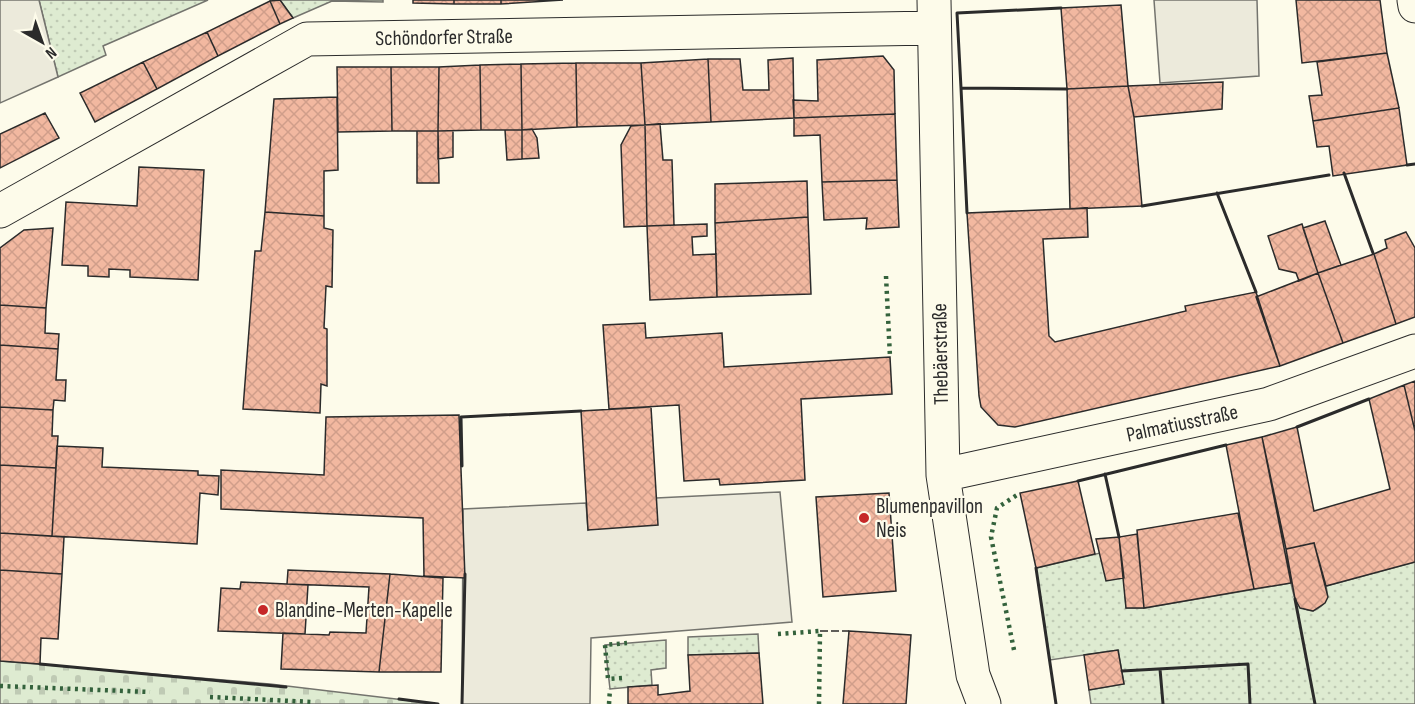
<svg xmlns="http://www.w3.org/2000/svg" width="1415" height="704" viewBox="0 0 1415 704" font-family="'Sofia Sans Condensed',sans-serif">
  <style>
    .grass { fill: url(#grass-dots); stroke: #74746e; stroke-width: 1.5 }
    .cemetery { fill: url(#cemetery-stones); stroke: #74746e; stroke-width: 1.5 }
    .parking { fill: #eceadb; stroke: #74746e; stroke-width: 1.5 }
    .building { fill: url(#building-cross-hatch); stroke: #2b2b2b; stroke-width: 1.5 }
    .lines { fill: none; stroke-linecap: round; stroke-linejoin: round }
    .minor-casing { stroke: #2b2b2b; stroke-width: 35 }
    .minor { stroke: #fdfbea; stroke-width: 33 }
    .hedge { stroke: #34623c; stroke-width: 4.5; stroke-dasharray: 3 4.5; stroke-linecap: butt }
    .fence { stroke: #2b2b2b; stroke-width: 1.5; stroke-dasharray: 8 3; stroke-linecap: butt }
    .wall { stroke: #2b2b2b; stroke-width: 3 }
    .poi-dot { fill: #c62828; stroke: #fdfbea; stroke-width: 2 }
    .labels { text-anchor: middle; stroke-width: 4.5; stroke-linejoin: round; paint-order: stroke }
    .street-label { font-size: 21px; fill: #2b2b2b; stroke: #fdfbea }
    .poi-label { font-size: 21px; fill: #2b2b2b; stroke: #fdfbea; text-anchor: start }
  </style>
  <defs>
    <pattern id="grass-dots" width="8" height="8" patternUnits="userSpaceOnUse" patternTransform="scale(1.5)"><rect width="8" height="8" fill="#deebd1"/><path d="M2 2h.1M6 6h.1" fill="none" stroke="#bfcab4" stroke-width="1.8" stroke-linecap="round"/></pattern>
    <pattern id="cemetery-stones" width="16" height="16" patternUnits="userSpaceOnUse" patternTransform="scale(1.5)"><rect width="16" height="16" fill="#deebd1"/><path d="M2 7V4a2 2 0 0 1 4 0v3zM10 15v-3a2 2 0 0 1 4 0v3z" fill="#bfcab4"/></pattern>
    <pattern id="building-cross-hatch" width="8" height="8" patternUnits="userSpaceOnUse" patternTransform="scale(1.5)"><rect width="8" height="8" fill="#f2b8a0"/><path d="M0 0l8 8M0 8l8-8" fill="none" stroke="#d09e8a"/></pattern>
  </defs>
  <rect width="100%" height="100%" fill="#fdfbea"/>
  <!-- grass -->
  <path class="grass" d="M39 0H208L103 46 106 55 58 77Z
    M280 0H383V2L332 1 293 18Z
    M1100 553 1124 578 1126 608H1144L1291 583C1294 597 1295 609 1313 611 1325 606 1329 599 1326 586L1415 562V704H1091L1089 690 1124 684 1118 650 1050 660 1036 568Z
    M758 634 759 653 688 655V637Z
    M666 640V668L651 670 652 685 610 689 605 645Z"/>
  <!-- cemetery -->
  <path class="cemetery" d="M0 661 270 684 438 704H0Z"/>
  <!-- parking -->
  <path class="parking" d="M0 0H39L58 77 0 103Z
    M1154 0H1257L1259 76 1160 83Z
    M780 492 792 622 591 638 590 704H462L463 509 586 503 588 530 656 498Z"/>
  <!-- building -->
  <path class="building" d="M280 0 293 18 280 24 270 1Z
    M413 0H454V4L413 3Z
    M454 0H501V4H454Z
    M501 0H563L501 4Z
    M1296 0H1380L1387 53 1302 63Z
    M270 1 280 24 218 56 207 32Z
    M1121 5 1128 86 1067 89 1061 8Z
    M207 32 218 56 157 89 143 62Z
    M1387 53 1399 108 1313 121 1309 96 1322 95 1317 62Z
    M883 56 894 70 895 114 794 118 793 100 818 101 817 60Z
    M793 58 794 118 711 122 708 59H740L743 90H769L768 60Z
    M708 59 711 122 645 125 641 63Z
    M143 62 157 89 95 122 80 93Z
    M576 63H641L645 125 577 127Z
    M576 63 577 127 522 130 521 64Z
    M521 64 522 130H481L480 65Z
    M480 65 481 130 438 131 439 67Z
    M337 67H391L392 131 338 132Z
    M391 67H439L438 131H392Z
    M1223 82 1222 109 1134 117 1128 86Z
    M1128 86 1134 117 1142 206 1070 209 1067 89Z
    M337 97 338 170 324 171V216L265 212 274 99Z
    M1399 108 1407 165 1333 176 1329 146 1317 147 1313 121Z
    M45 113 59 138 0 168V134Z
    M895 114 897 180 822 182 820 135 794 136V118Z
    M660 124 663 160H672L674 225 647 226 645 125Z
    M645 125 647 226 624 227 621 145 631 126Z
    M532 129 537 138 539 158 522 159V130Z
    M505 130H522V159L507 160Z
    M417 131H438L439 183H417Z
    M438 131H453V157L438 159Z
    M139 167 204 170 198 280 130 277V270L109 269V277L88 276V266L62 265 66 202 137 206Z
    M897 180 899 227 866 229 867 218 824 220 822 182Z
    M807 181 808 217 715 223V184Z
    M1087 208 1088 237 1043 239 1049 336 1055 342 1186 311 1185 306 1256 292 1280 366 1015 427 998 425 981 407 979 396 967 213Z
    M265 212 324 216V228L333 230 332 287 326 286 324 328 327 329V386L321 384 320 413 243 409 255 251H261Z
    M808 217 811 294 717 297 715 223Z
    M1325 221 1341 265 1318 273 1303 228Z
    M707 224V236L692 237 693 255 716 254 717 297 650 300 647 226Z
    M1302 224 1318 273 1299 281 1296 273 1279 269 1268 236Z
    M53 228 46 308 0 305V248L24 230Z
    M1406 232 1415 248V317L1396 324 1374 254 1387 248 1385 240Z
    M1374 254 1396 324 1343 343 1318 273Z
    M1318 273 1343 343 1280 366 1256 297Z
    M0 305 46 308 45 333 59 334 58 349 0 345Z
    M645 323 646 338 722 333 724 367 890 357 892 394 801 399 805 480 720 485 719 479 684 481 679 405 609 409 603 325Z
    M0 345 58 349 56 380H66L65 401 54 400 53 410 0 407Z
    M1415 381V431L1404 385Z
    M1404 385 1415 431V562L1326 586 1314 543 1286 549 1262 437 1297 427 1314 511 1390 489 1369 399Z
    M0 407 53 410 52 436H58L56 468 0 465Z
    M651 407 658 525 588 530 581 411Z
    M459 415 465 578 424 576 423 518 221 509V470L324 475 326 417Z
    M1262 437 1291 583 1254 589 1226 445Z
    M57 446 103 448 102 467 198 471V475L219 476 218 495 200 493 197 544 52 536Z
    M0 465 56 468 52 536 0 533Z
    M1078 481 1095 554 1036 568 1020 493Z
    M889 493 896 591 823 597 816 497Z
    M1238 513 1254 589 1144 608 1137 530Z
    M0 533 64 537 62 574 0 570Z
    M1137 534 1144 608H1126L1119 537Z
    M1119 537 1124 578 1106 581 1096 539Z
    M1314 543 1328 597 1325 603 1313 611 1300 608 1295 599 1286 549Z
    M0 570 62 574 58 639 41 638 40 664 0 661Z
    M288 570 390 574 379 672 281 669 283 633 329 635 330 632 366 633 369 587 287 584Z
    M390 574 443 578 441 672H379Z
    M241 582 308 585 305 634 218 631 221 588 240 589Z
    M849 631 911 635 906 704H843Z
    M1118 650 1124 684 1089 690 1084 655Z
    M759 653 763 704H628V687L658 685V695L690 691 688 655Z"/>
  <g class="lines">
    <defs>
      <path id="minor" d="M934 0 943 475 973 675 984 704
        M1414 0 1415 6
        M0 211 307 39 934 28
        M943 475 1269 404 1415 351"/>
    </defs>
    <!-- minor casing -->
    <use href="#minor" class="minor-casing"/>
    <!-- minor -->
    <use href="#minor" class="minor"/>
    <!-- hedge -->
    <path class="hedge" d="M886 276 890 357
      M778 634 820 631 819 704
      M1014 650 991 537 997 508 1020 493
      M622 678 608 679 605 645 627 643
      M0 686 150 692
      M210 697 313 702
      M609 704 610 689"/>
    <!-- fence -->
    <path class="fence" d="M820 631H849"/>
    <!-- wall -->
    <path class="wall" d="M961 88 957 13 1061 8
      M1407 165 1415 164
      M1344 173 1373 253
      M1217 193 1256 292
      M1142 206 1329 175
      M967 213 961 88 1067 89
      M1297 427 1369 399
      M462 466 461 417 581 411
      M1105 474 1119 537
      M1078 481 1226 445
      M1036 568 1056 704
      M1295 599 1315 704
      M40 664 286 687
      M1160 669 1163 704
      M1122 671 1248 664 1250 704
      M399 699 438 704
      M462 704 465 574"/>
  </g>
  <!-- markers -->
  <g class="poi-dot">
    <circle cx="864" cy="518" r="6"/>
    <circle cx="263" cy="610" r="6"/>
  </g>
  <g class="labels">
    <!-- street labels -->
    <g class="street-label">
      <text transform="translate(444 37) rotate(-1)" y="7">Schöndorfer Straße</text>
      <text transform="translate(940 354) rotate(-91)" y="7">Thebäerstraße</text>
      <text transform="translate(1182 423) rotate(-12)" y="7">Palmatiusstraße</text>
    </g>
    <!-- poi labels -->
    <g class="poi-label">
      <text x="876" y="513">Blumenpavillon<tspan x="876" dy="24">Neis</tspan></text>
      <text x="275" y="617">Blandine-Merten-Kapelle</text>
    </g>
  </g>
  <!-- north arrow -->
  <g transform="translate(42 42) rotate(140)" stroke="#fdfbea" stroke-width="4.5" paint-order="stroke">
  <path d="M0-4.5L10 22L0 15L-10 22Z" fill="#2b2b2b"/>
  <text y="-9" font-size="16" font-weight="bold" text-anchor="middle" fill="#2b2b2b">N</text>
  </g>
</svg>
